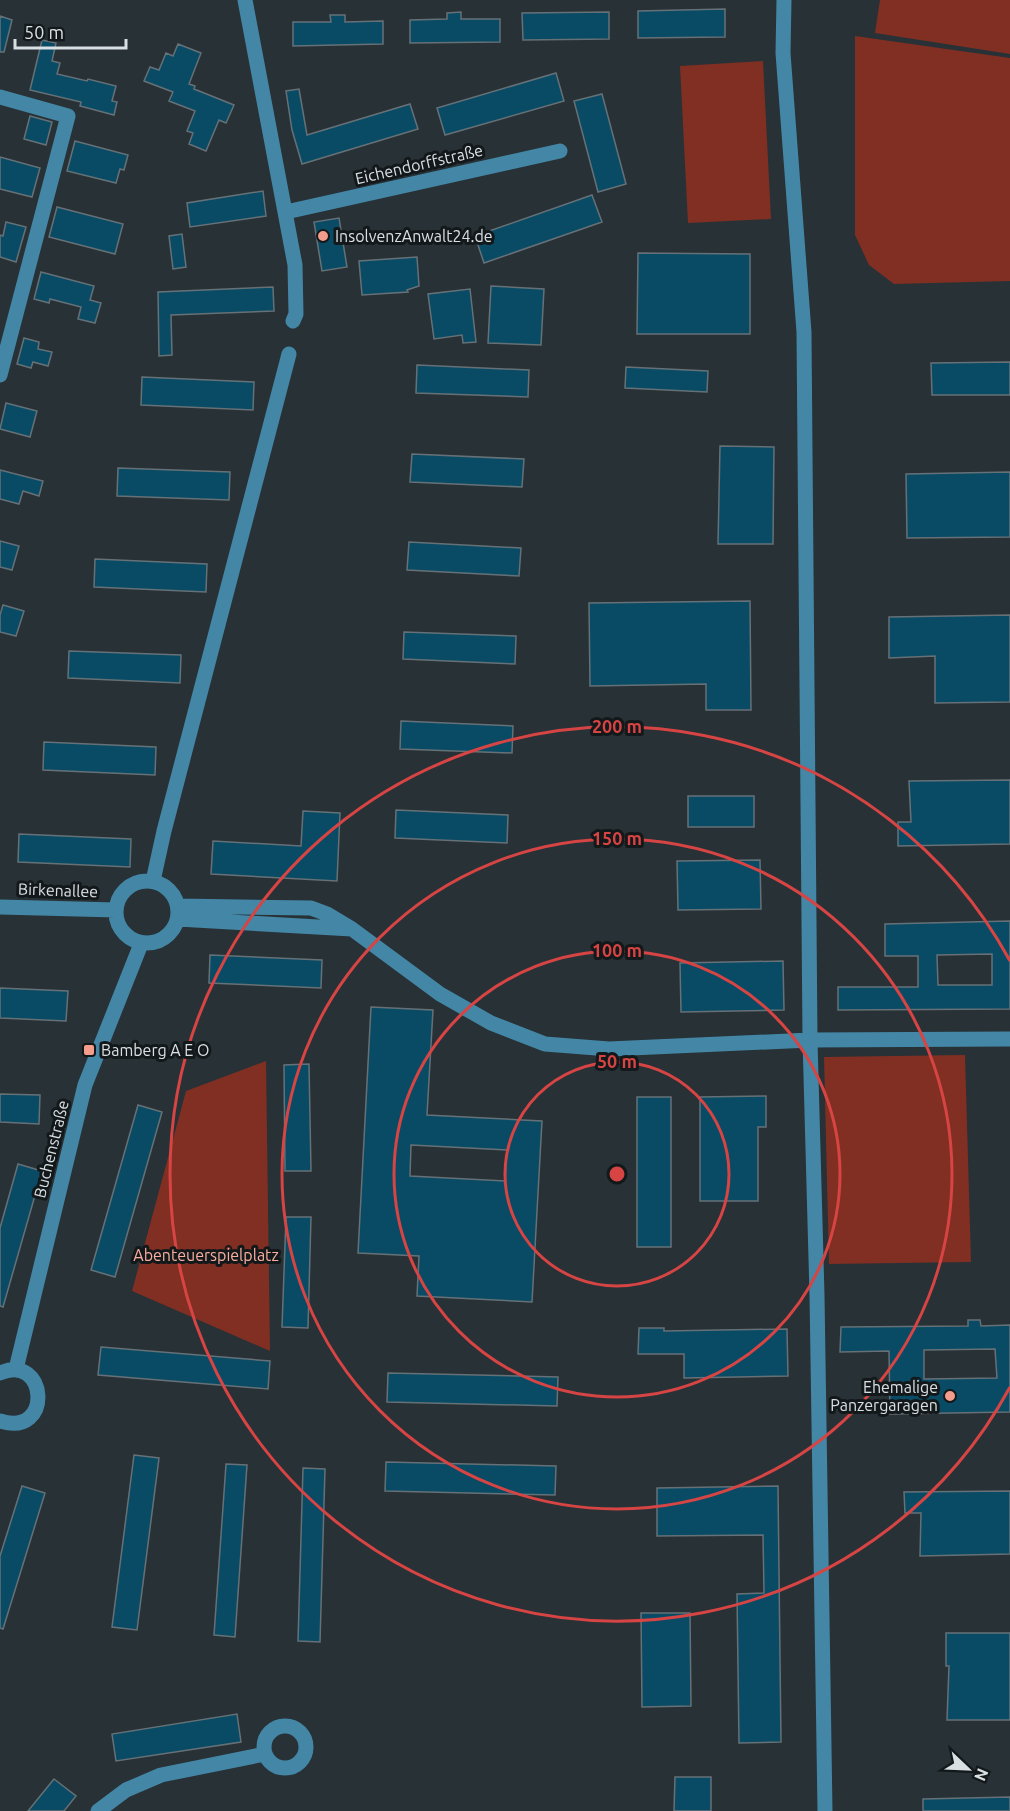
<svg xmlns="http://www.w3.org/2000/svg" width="1010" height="1811" viewBox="0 0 1010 1811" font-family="Ubuntu,sans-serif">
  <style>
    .green { fill: #812f22 }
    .building { fill: #094b64; stroke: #667177; stroke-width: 1.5; fill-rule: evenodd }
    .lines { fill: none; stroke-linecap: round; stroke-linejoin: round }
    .minor { stroke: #4486a5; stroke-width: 15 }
    .ring { fill: none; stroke: #d64444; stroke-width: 3 }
    .poi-dot { fill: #f49d8c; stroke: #13181a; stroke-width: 2 }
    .labels { text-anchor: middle; stroke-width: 6; stroke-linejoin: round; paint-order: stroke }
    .street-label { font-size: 16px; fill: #d9e0e3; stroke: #13181a }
    .poi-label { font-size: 16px; fill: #d9e0e3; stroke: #13181a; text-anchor: start }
    .park-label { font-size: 16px; fill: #f9ae9f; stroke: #13181a }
    .centre { fill: #d64444; stroke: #13181a; stroke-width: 3 }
    .ring-label { font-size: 18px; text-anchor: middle; font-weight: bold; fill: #d64444; stroke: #13181a; stroke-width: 6; stroke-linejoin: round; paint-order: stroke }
  </style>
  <rect width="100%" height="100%" fill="#273136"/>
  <!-- green -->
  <path class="green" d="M880 0H1010V54L875 33Z
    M855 36 1010 58V281L894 284 869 265 855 235Z
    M763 61 771 219 688 223 680 66Z
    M965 1055 971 1262 829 1264 824 1057Z
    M266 1061 270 1351 132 1291 186 1091Z"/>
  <!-- building -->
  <path class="building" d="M725 9V37L638 38V11Z
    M461 12V19H500V42L410 43V20L447 19V13Z
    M609 12V39L523 40 522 13Z
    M330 15H345V22L383 21V44L293 46V22H331Z
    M0 16 12 20 4 52H0Z
    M42 40 56 43 52 61 60 63 57 74 87 81 88 79 116 86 112 101 117 102 114 115 80 106 81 102 30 90Z
    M178 44 201 53 189 84 195 86 194 89 234 105 226 123 219 120 206 151 189 144 193 133 187 131 195 111 169 101 173 92 144 81 150 67 159 70 166 53 173 56Z
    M556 73 564 101 445 135 437 108Z
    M299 89 307 135 410 104 418 129 302 164 292 130 286 91Z
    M602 94 626 184 598 192 574 101Z
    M30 116 52 122 46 145 24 139Z
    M75 141 128 155 124 170 120 169 116 183 67 171Z
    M0 157 40 168 32 197 0 189Z
    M263 191 266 216 190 227 187 203Z
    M592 195 602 222 484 263 475 236Z
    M57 207 123 224 115 254 49 237Z
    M339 218 347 267 322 271 314 222Z
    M6 222 26 227 16 262 0 257V235L3 236Z
    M182 234 186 267 173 269 169 236Z
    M638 253 750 254V334H637Z
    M417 257 419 286 407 290 408 292 362 295 359 261Z
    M41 272 94 286 90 300 101 303 95 323 78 319 81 307 50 299 49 303 34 299Z
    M491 286 544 289 541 345 488 343Z
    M273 287 274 311 171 315 172 355 159 356 158 292Z
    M470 289 476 342 463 343 462 335 434 339 428 294Z
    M24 338 39 342 38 349 52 352 48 366 33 362 31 368 17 364Z
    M1010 362V395H932L931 363Z
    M417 365 529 370 528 397 416 393Z
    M626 367 708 371 707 392 625 388Z
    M142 377 254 382 253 410 141 405Z
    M6 403 37 411 30 437 0 429Z
    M720 446 774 447 773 544H718Z
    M412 454 524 459 522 487 410 482Z
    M118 468 230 472 229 500 117 496Z
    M0 470 43 481 39 496 23 491 19 504 0 499Z
    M1010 472V537L907 538 906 474Z
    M0 541 19 546 12 570 0 567Z
    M409 542 521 548 519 576 407 570Z
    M95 559 207 564 206 592 94 587Z
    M750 601 751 710H706V684L590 686 589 603Z
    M3 605 24 611 16 636 0 632V615Z
    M1010 615V702L935 703V656L889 658V617Z
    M404 632 516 636 515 664 403 659Z
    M69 651 181 655 180 683 68 678Z
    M401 721 513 726 512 753 400 749Z
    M44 742 156 747 155 775 43 770Z
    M1010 780V844L898 846V822H911L909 781Z
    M688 796H754V827H688Z
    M396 810 508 815 507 843 395 838Z
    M303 811 340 813 337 881 211 874 213 841 301 846Z
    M19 834 131 839 130 867 18 862Z
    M760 860 761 909 678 910 677 861Z
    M1010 921V1009L838 1010V987H918V956H885V924ZM992 954V985H938L937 955Z
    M210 955 322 960 321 988 209 983Z
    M783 961 784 1010 681 1012 680 963Z
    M0 988 68 991 66 1021 0 1018Z
    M371 1007 433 1010 427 1115 542 1121 532 1302 417 1296 419 1256 358 1253ZM411 1145 507 1150 505 1181 410 1176Z
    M309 1064 311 1171H285L284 1065Z
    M0 1094 40 1095 39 1124 0 1122Z
    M766 1096V1127H758V1201H700V1097Z
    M637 1097H671V1247H637Z
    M138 1105 162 1112 115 1277 91 1270Z
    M18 1164 42 1171 3 1307 0 1306V1228Z
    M286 1217H311L308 1328 282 1327Z
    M968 1320H980L981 1326 1010 1325V1412L890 1414 889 1351 840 1352 841 1327 968 1326ZM995 1349 997 1378 924 1379V1350Z
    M639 1328H664V1331L787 1329 788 1376 684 1378V1354H638Z
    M101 1347 270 1361 268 1389 98 1375Z
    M388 1373 558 1377 557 1406 387 1402Z
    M134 1455 159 1458 137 1630 112 1627Z
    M386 1462 556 1466 555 1495 385 1491Z
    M226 1464 247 1465 235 1637 214 1635Z
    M303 1468 325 1469 320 1642 298 1641Z
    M22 1486 45 1493 3 1629 0 1628V1556Z
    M778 1486 781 1742 739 1743 737 1594 764 1593 763 1535 657 1536V1488Z
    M1010 1491V1554L920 1556 921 1513H905L904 1492Z
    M641 1613H690L691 1706 642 1707Z
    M946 1633H1010V1720H947L949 1666H946Z
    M237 1714 241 1742 116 1761 112 1734Z
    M675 1777H711V1811H674Z
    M54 1779 76 1796 64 1811H28Z
    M1010 1797V1811H923V1799Z"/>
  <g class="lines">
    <!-- minor -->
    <path class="minor" d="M245 0 295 265 296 314 293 321
      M784 0 783 53 804 332 810 1040 817 1295 825 1811
      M0 97 68 116 0 375
      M286 212 560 151
      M116 912a31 31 0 1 1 62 0a31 31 0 1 1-62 0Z
      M153 881 164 831 289 354
      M0 907 116 910
      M178 919 352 929 327 914 311 908 178 906
      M352 929 440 994 491 1023 545 1044 609 1049 810 1040 1010 1039
      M16 1369 85 1085 141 944
      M0 1373C47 1352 54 1438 0 1421
      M264 1747a21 21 0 1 1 42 0a21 21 0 1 1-42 0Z
      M98 1811 126 1790 161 1775 265 1754"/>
  </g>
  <!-- distance rings -->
  <g class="ring">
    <circle cx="617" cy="1174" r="112"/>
    <circle cx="617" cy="1174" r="223"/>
    <circle cx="617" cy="1174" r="335"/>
    <path d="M1010 1387A447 447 0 1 1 1010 961"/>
  </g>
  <!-- markers -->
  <g class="poi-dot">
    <circle cx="323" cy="236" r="6"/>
    <rect x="83" y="1044" width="12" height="12" rx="3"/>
    <circle cx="950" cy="1396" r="6"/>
  </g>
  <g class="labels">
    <!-- street labels -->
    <g class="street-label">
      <text transform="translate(419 164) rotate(-13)" y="6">Eichendorffstraße</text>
      <text transform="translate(58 890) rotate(2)" y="6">Birkenallee</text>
      <text transform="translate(51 1149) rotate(-76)" y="6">Buchenstraße</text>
    </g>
    <!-- poi labels -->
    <g class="poi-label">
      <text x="335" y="242">InsolvenzAnwalt24.de</text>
      <text x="101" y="1056">Bamberg A E O</text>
      <text x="938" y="1393" text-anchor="end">Ehemalige<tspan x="938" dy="18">Panzergaragen</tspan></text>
    </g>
    <!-- park labels -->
    <g class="park-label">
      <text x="206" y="1261">Abenteuerspielplatz</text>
    </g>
  </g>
  <circle cx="617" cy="1174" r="9" class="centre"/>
  <g class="ring-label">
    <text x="617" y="733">200 m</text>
    <text x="617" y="845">150 m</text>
    <text x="617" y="957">100 m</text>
    <text x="617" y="1068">50 m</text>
  </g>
  <!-- north arrow -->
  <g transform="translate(968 1769) rotate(113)" stroke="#13181a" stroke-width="4.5" paint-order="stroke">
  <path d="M0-4.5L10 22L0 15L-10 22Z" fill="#d9e0e3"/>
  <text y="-9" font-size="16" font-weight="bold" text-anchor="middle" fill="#d9e0e3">N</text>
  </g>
  <!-- scale -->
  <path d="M15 39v9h111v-9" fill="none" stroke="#d9e0e3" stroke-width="3"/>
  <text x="24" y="39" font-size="18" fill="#d9e0e3" stroke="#13181a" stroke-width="4.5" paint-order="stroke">50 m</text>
</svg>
